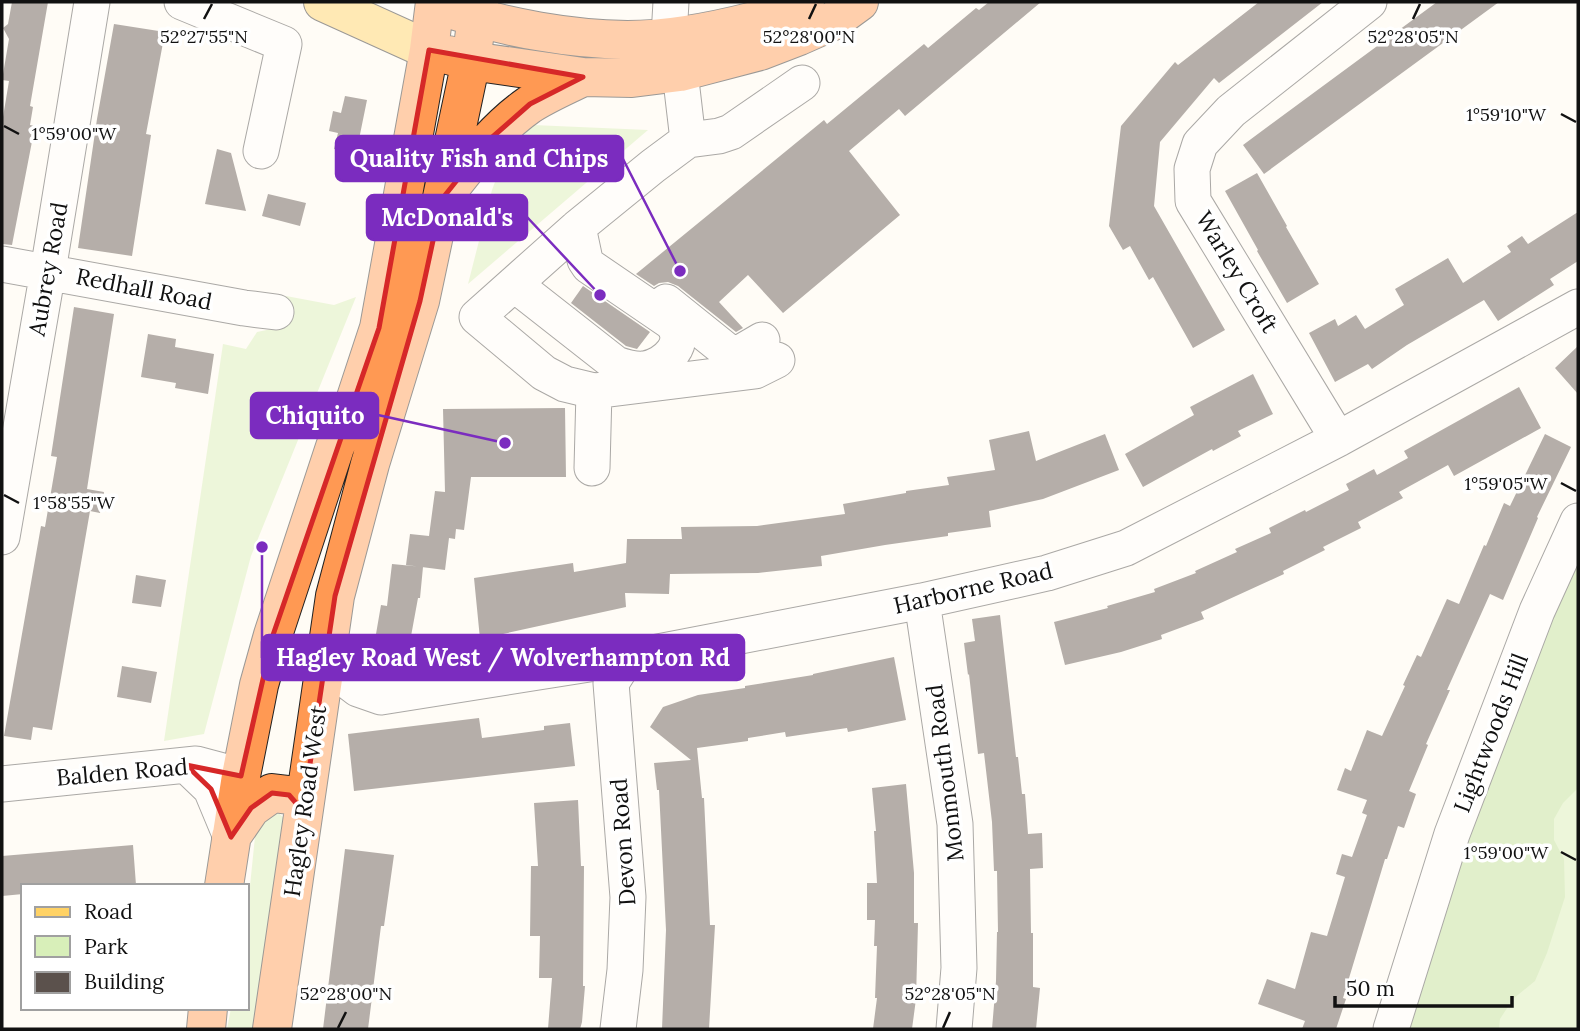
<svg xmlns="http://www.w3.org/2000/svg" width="1580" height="1031" viewBox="0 0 1580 1031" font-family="Lora,serif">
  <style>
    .green { fill: #d8efb9 }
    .forest { fill: #bce197 }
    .building { fill: #5b514c }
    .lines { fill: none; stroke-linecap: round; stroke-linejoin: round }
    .minor-casing { stroke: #444; stroke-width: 37 }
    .major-casing { stroke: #222; stroke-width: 40 }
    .highway-casing { stroke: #222; stroke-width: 40 }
    .minor { stroke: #fff; stroke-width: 35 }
    .major { stroke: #ffd265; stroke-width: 38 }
    .highway { stroke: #ff9953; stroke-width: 38 }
    .marked { fill: none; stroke: #d62828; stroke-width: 5; stroke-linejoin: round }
    .ticks { fill: none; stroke: #111; stroke-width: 2.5 }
    .labels { text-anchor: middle; stroke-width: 7; stroke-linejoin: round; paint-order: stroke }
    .street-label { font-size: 23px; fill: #111; stroke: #fff }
    .ticks-label { font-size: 18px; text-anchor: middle; fill: #111; stroke: #fff; stroke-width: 7; stroke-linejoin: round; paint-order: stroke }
    .leader { fill: none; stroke: #7b2cbf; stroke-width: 2.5 }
    .callout-dot { fill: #7b2cbf; stroke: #fff; stroke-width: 2.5 }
    .callout { fill: #7b2cbf; stroke: #7b2cbf; stroke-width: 2.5 }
    .callout-label { font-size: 24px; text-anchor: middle; font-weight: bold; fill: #fff }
  </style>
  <rect width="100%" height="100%" fill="#fffcf5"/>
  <!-- green -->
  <path class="green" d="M533 125 648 130 468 284 492 190 508 147Z
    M286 296 334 305 356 297 251 556 204 734 164 741 223 344 246 349 257 332 276 328Z
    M1578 559V1029H1403Z
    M277 811 289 824 263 1029H227L231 1008H247V915L256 827Z"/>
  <!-- forest -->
  <path class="forest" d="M1578 559V788L1563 803 1554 819V840L1564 859 1565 897 1547 953 1535 981 1513 999 1500 1019 1499 1029H1403L1410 1002 1513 712Z"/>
  <!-- building -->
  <path class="building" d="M12 2H48L30 106 33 107 30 125 35 126 12 245 2 244V123L9 81 2 80 9 39 3 28 8 24Z
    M989 2H1041L905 116 899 109 849 151 900 215 783 313 748 275 719 302 743 328 736 332 678 286 668 282 659 283 654 286 636 274 824 120 827 124 924 44 928 48 976 8 979 10Z
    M1259 2H1323L1219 83 1214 78 1160 142 1154 206 1225 330 1193 348 1153 277 1149 280 1130 246 1123 250 1109 226 1121 126 1175 62 1178 65Z
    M1437 2H1499L1264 174 1243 145Z
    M114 24 165 32 146 134 151 135 132 256 78 248 97 119Z
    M345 96 367 100 356 154 334 149 338 133 329 131 333 111 341 113Z
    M217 149 231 153 246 211 205 204Z
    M1257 173 1287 226 1286 227 1319 284 1287 303 1257 251 1258 250 1225 191Z
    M268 194 306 203 300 226 262 216Z
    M1578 212V261L1550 279 1554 285 1498 321 1484 300 1407 345 1372 369 1368 364 1335 382 1309 333 1335 319 1338 326 1356 315 1365 329 1404 305 1395 289 1448 258 1463 283 1511 252 1507 246 1522 236 1528 244Z
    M583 286 650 332 637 349 626 346 571 303Z
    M74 307 114 314 87 489 104 492 100 513 90 511 52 730 33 727 31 740 4 736 41 526 45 527 57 457 51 456Z
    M148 334 176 339 175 347 214 354 208 394 175 388 176 383 141 377Z
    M1578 346V394L1555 368Z
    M1253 374 1273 414 1238 431 1241 436 1213 451 1212 449 1143 487 1125 454 1194 415 1190 407Z
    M1519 387 1541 428 1454 476 1448 465 1399 492 1403 498 1358 522 1361 528 1323 547 1325 550 1283 571 1284 574 1201 612 1204 619 1161 635 1162 639 1121 652 1065 665 1054 622 1108 608 1107 606 1155 592 1154 589 1196 573 1195 571 1237 552 1235 549 1271 533 1269 528 1305 510 1306 512 1349 490 1346 484 1374 469 1377 475 1408 458 1404 451Z
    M565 408 566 477H471L464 530 456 529 455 539 449 538 445 570 406 565 410 534 429 536 435 491 445 492 443 409Z
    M1029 431 1036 461 1105 434 1119 470 1043 499 989 511 991 527 948 533V536L885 545 821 556 822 566 758 573 670 574 669 594 625 593 626 607 480 639 474 578 573 563 574 572 626 563 627 539H682L681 527 757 526 845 514 843 504 906 493V491L949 485 947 477 995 470 989 440Z
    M1545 434 1571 447 1537 517 1538 518 1503 600 1490 594 1447 690H1450L1426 744 1428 745 1409 791 1416 794 1404 828 1398 826 1387 859H1385L1343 998 1346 999 1336 1029H1302L1305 1021 1258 1004 1267 979 1295 989 1311 932 1327 936 1345 877 1336 874 1342 854 1352 857 1367 815 1362 813 1367 800 1337 790 1345 768 1351 771 1367 730 1382 736 1405 686 1403 685 1417 655 1421 657 1447 599 1459 604 1484 545 1486 546 1504 503 1510 506Z
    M392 564 423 567 420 598H418L405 669 371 663 381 605 387 606Z
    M136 575 166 580 161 607 132 603Z
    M1000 615 1016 757H1018L1022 794H1025L1028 834 1042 833 1043 868 1030 869 1031 933H1033V987L1040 988 1036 1029H992L996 981 997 932H998L997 871H994L992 822 984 753 978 754 969 674 968 675 964 643 975 641 972 619Z
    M894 657 906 720 848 732 847 728 786 737 785 732 748 738V741L697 748 702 798H704L710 925H715L709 1029H662L666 930 659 790H657L654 763 691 760 650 727 663 707 698 695 745 688V686L813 675V674Z
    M122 666 157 672 151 703 117 697Z
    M479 718 482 738 544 730V726L570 723 575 766 354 791 348 734Z
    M906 784 914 873V923H918L916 999 912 1029H873L877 998H875L877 946H874L875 920H867V883H877L874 831H876L872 788Z
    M578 800 581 866H584L583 986H585L582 1022 580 1029H548L552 978H539L540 936H530L531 866H538L534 803Z
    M133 845 136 885 23 886V894L2 896V856Z
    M345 849 394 855 384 926H381L368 1029H323Z"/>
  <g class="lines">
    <defs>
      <path id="minor" d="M182 2 284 44 261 151
        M671 2 669 36 680 72 688 140
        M2 264 244 308 276 312
        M514 284 616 364C625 367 635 370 644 369 666 366 690 342 671 322L589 266 585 260 578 227
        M666 302 727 351 738 354 762 340
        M777 360 755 371 594 391 565 384 544 373 477 317 578 227 653 166 688 140 719 136 731 132 802 83
        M1338 439 1193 201 1192 169 1200 144 1231 111 1369 2
        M592 468 594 391
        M2 537 48 271 92 2
        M922 601 955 824 959 968 954 1029
        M326 661 341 676 358 689 381 697 627 658 922 601 1047 573 1126 548 1338 439 1578 307
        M186 765 211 789 231 837
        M2 784 196 764 241 776
        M618 1029 625 970 628 897 611 683 627 658
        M1391 1029 1452 834 1537 611 1578 521"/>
      <path id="major" d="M323 2 429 50"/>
      <path id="highway" d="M453 10C507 28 570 39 627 40 668 40 715 31 754 21 771 16 788 8 805 2
        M448 55 471 61 583 77 632 78 680 72 760 51 799 36 833 21 859 2
        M447 192C472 160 496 128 529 105 546 94 565 86 583 77
        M231 837 251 808 272 793 289 795
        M224 886 241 776 259 685 273 635 335 447 353 407 379 328 429 50 435 2
        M206 1029 208 1008
        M272 1029 335 596 370 464 420 301 471 61 479 2"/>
    </defs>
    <!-- minor casing -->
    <use href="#minor" class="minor-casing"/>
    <!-- major casing -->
    <use href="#major" class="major-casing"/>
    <!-- highway casing -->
    <use href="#highway" class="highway-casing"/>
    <!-- minor -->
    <use href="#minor" class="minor"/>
    <!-- major -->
    <use href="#major" class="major"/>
    <!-- highway -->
    <use href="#highway" class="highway"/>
  </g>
  <!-- marked area -->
  <path d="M0 0H1580V1031H0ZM429 50 583 77 530 104 489 140 442 199 420 301 335 596 303 811 289 795 272 793 251 808 231 837 211 789 186 765 241 776 273 635 379 328Z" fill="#fffcf5" fill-opacity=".55" fill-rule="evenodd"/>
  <path class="marked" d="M429 50 583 77 530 104 489 140 442 199 420 301 335 596 303 811 289 795 272 793 251 808 231 837 211 789 186 765 241 776 273 635 379 328Z"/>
  <!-- ticks -->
  <path class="ticks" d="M204 19 212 4M809 19 816 4M1413 19 1420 4M1561 114 1576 122M4 126 19 134M1561 483 1576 491M4 495 19 503M1561 852 1576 860M338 1028 346 1012M943 1028 950 1012"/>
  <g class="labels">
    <!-- street labels -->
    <g class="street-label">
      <text transform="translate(48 269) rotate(-80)" y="8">Aubrey Road</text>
      <text transform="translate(1237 272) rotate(59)" y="8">Warley Croft</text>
      <text transform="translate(144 289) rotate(11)" y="8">Redhall Road</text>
      <text transform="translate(973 588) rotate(-13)" y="8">Harborne Road</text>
      <text transform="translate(1491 733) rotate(-69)" y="8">Lightwoods Hill</text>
      <text transform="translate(122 772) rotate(-5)" y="8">Balden Road</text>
      <text transform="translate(945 773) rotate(-97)" y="8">Monmouth Road</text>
      <text transform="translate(305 801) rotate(-82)" y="8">Hagley Road West</text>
      <text transform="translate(623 842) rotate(-94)" y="8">Devon Road</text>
    </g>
  </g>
  <g class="ticks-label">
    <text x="204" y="43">52°27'55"N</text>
    <text x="809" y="43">52°28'00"N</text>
    <text x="1413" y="43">52°28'05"N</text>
    <text x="1506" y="121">1°59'10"W</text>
    <text x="74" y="140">1°59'00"W</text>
    <text x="1506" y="490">1°59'05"W</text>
    <text x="74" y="509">1°58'55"W</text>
    <text x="1506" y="859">1°59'00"W</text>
    <text x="346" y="1000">52°28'00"N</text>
    <text x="950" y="1000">52°28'05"N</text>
  </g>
  <!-- callouts -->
  <path class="leader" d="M680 271L623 159M600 295L527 217M505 443L378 415M262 547L262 658"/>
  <g class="callout-dot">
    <circle cx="680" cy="271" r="7"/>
    <circle cx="600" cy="295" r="7"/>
    <circle cx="505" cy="443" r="7"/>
    <circle cx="262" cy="547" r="7"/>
  </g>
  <g class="callout">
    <rect x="336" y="136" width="287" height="45" rx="7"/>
    <rect x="367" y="195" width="160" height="45" rx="7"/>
    <rect x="251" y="393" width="127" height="45" rx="7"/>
    <rect x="262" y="635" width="482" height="45" rx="7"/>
  </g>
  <g class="callout-label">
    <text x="479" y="167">Quality Fish and Chips</text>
    <text x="447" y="226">McDonald's</text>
    <text x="315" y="424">Chiquito</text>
    <text x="503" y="666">Hagley Road West / Wolverhampton Rd</text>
  </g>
  <!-- border -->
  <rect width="1580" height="1031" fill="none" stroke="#111111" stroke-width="7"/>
  <!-- legend -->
  <rect x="21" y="884" width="228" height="126" fill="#ffffff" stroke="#a0a0a0" stroke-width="2"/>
  <rect x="35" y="907" width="35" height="10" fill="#ffd265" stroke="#a0a0a0" stroke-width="2"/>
  <text x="84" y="919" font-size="21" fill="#111111">Road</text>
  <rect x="35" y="936" width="35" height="21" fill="#d8efb9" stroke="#a0a0a0" stroke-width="2"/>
  <text x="84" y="954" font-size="21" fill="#111111">Park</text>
  <rect x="35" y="972" width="35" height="21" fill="#5b514c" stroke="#a0a0a0" stroke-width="2"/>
  <text x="84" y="989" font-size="21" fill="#111111">Building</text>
  <!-- scale -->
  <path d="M1335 996v10h177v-10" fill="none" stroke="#111111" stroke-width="3.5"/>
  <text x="1346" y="996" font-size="21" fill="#111111" stroke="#ffffff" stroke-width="5" paint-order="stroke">50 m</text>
</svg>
